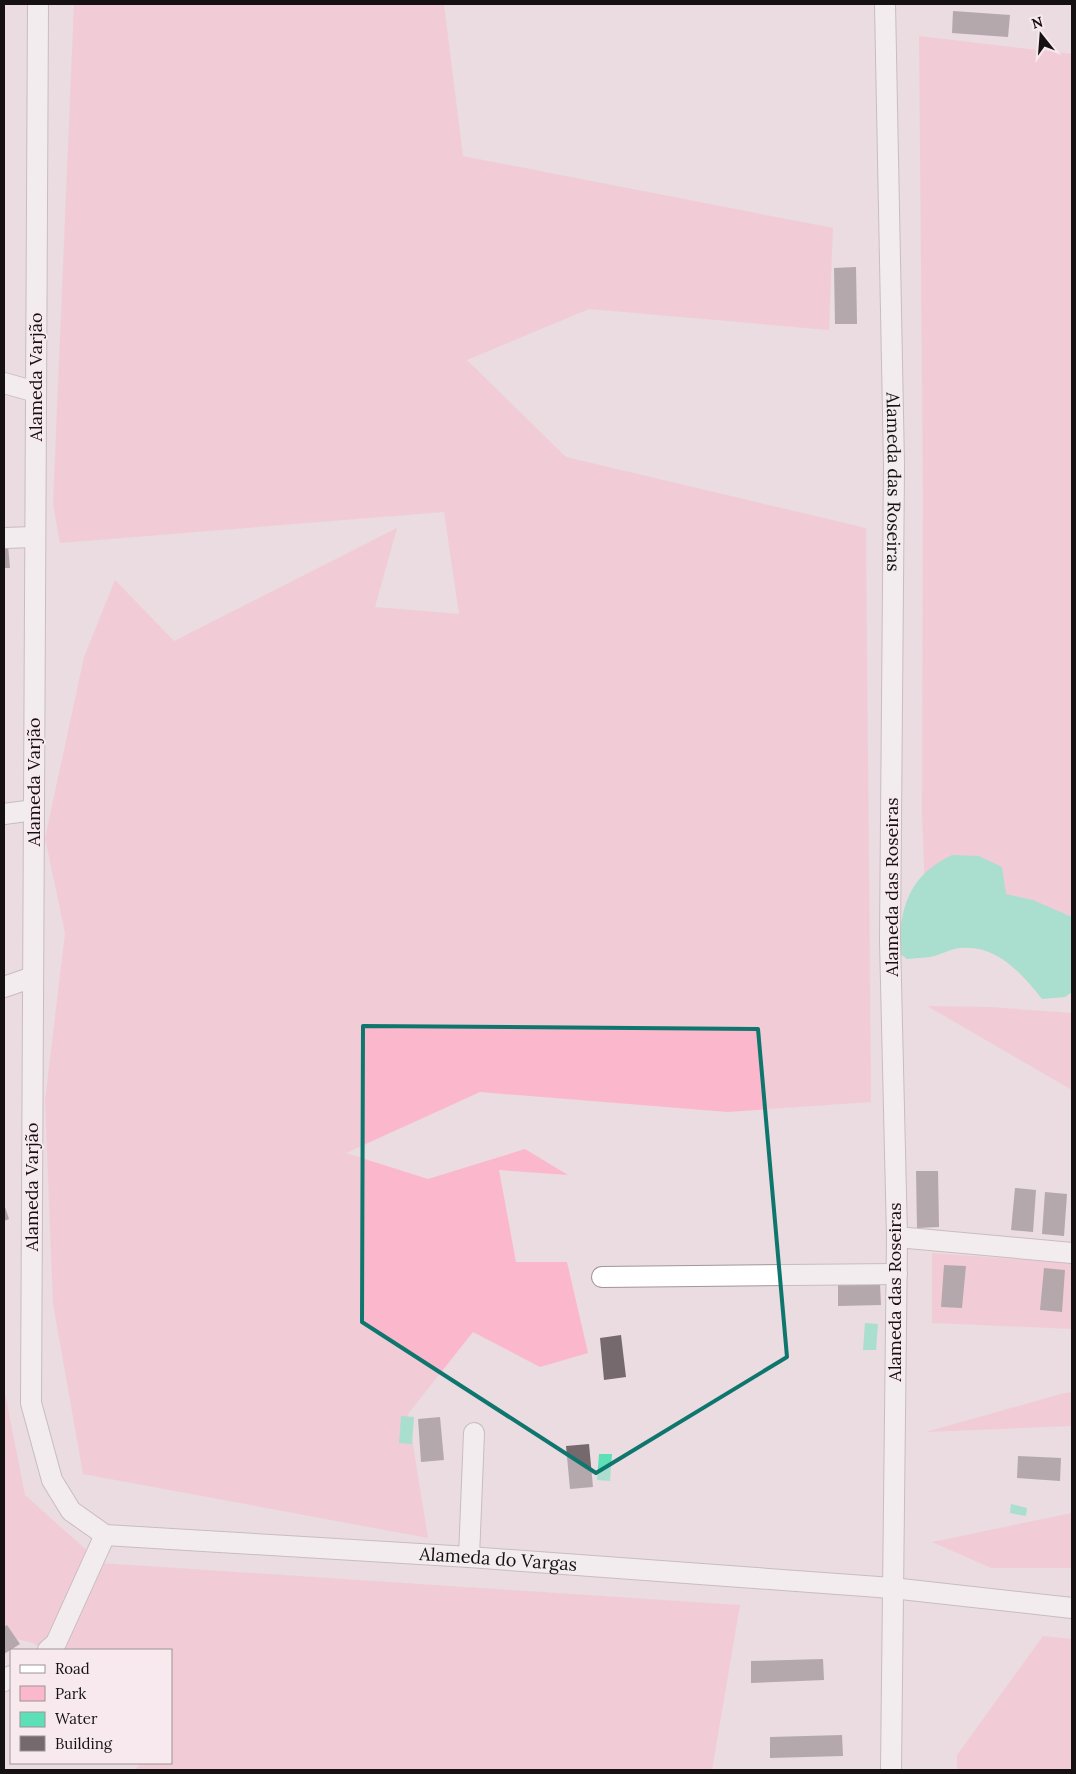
<svg xmlns="http://www.w3.org/2000/svg" width="1076" height="1774" viewBox="0 0 1076 1774" font-family="Lora,serif">
  <style>
    .green { fill: #fbb8cd }
    .water { fill: #5de0b8 }
    .building { fill: #75696d }
    .lines { fill: none; stroke-linecap: round; stroke-linejoin: round }
    .minor-casing { stroke: #a29699; stroke-width: 22 }
    .minor { stroke: #fff; stroke-width: 20 }
    .marked { fill: none; stroke: #0f766e; stroke-width: 4; stroke-linejoin: round }
    .labels { text-anchor: middle; stroke-width: 4; stroke-linejoin: round; paint-order: stroke }
    .street-label { font-size: 18px; fill: #151112; stroke: #f7e9ed }
  </style>
  <rect width="100%" height="100%" fill="#eadce0"/>
  <!-- green -->
  <path class="green" d="M74 4H444L463 156 833 228 829 330 589 309 467 360 566 457 866 528 871 1102 728 1112 480 1092 346 1153 428 1179 525 1149 568 1175 499 1170 516 1262H567L588 1353 540 1367 473 1332 408 1414 428 1538 83 1474 53 1304 45 1101 65 933 45 838 84 657 115 580 174 641 397 528 375 607 459 614 444 512 60 543 53 504Z
    M919 36 1072 54V943L925 892 922 811 923 495Z
    M927 1006 990 1007 1072 1013V1090Z
    M932 1253 1072 1263V1329L932 1323Z
    M4 1388 25 1495 101 1563 740 1605 712 1770H135L141 1763H171V1650H43L33 1643 4 1636Z
    M1072 1392V1426L926 1432 1061 1394Z
    M1072 1513V1568H991L932 1542Z
    M1043 1636 1072 1639V1770H957V1755Z"/>
  <!-- water -->
  <path class="water" d="M952 855 979 856 1002 867 1006 894 1033 900 1072 917V992L1065 997 1042 999C1022 974 997 944 960 948 950 949 940 955 930 957 923 958 915 958 907 959L899 953C900 908 908 876 952 855Z
    M865 1323 878 1324 876 1350H863Z
    M401 1416 414 1417 412 1444 399 1443Z
    M599 1454H612L610 1481 597 1480Z
    M1011 1504 1027 1508 1026 1516 1010 1513Z"/>
  <!-- building -->
  <path class="building" d="M953 11 1010 15 1008 37 952 33Z
    M856 267 857 324H835L834 268Z
    M4 545H8L10 568H4Z
    M916 1171H938L939 1227 917 1228Z
    M1015 1188 1036 1190 1033 1232 1011 1230Z
    M1045 1192 1067 1194 1064 1236 1042 1234Z
    M4 1204 9 1219 4 1221Z
    M944 1265 966 1266 962 1308 941 1307Z
    M1044 1268 1065 1270 1062 1312 1040 1310Z
    M880 1284 881 1305 838 1306V1285Z
    M621 1335 626 1377 604 1380 600 1338Z
    M440 1417 444 1460 421 1462 418 1419Z
    M589 1444 593 1487 570 1489 566 1446Z
    M1018 1456 1061 1458 1060 1481 1017 1478Z
    M7 1625 20 1644 4 1654V1627Z
    M823 1659 824 1680 751 1683V1661Z
    M842 1735 843 1756 770 1758V1737Z"/>
  <g class="lines">
    <defs>
      <g id="minor">
        <path d="M38 4 31 1403 52 1480 71 1511 105 1535"/>
        <path id="s1" d="M885 4 894 465 890 940 897 1237 891 1770"/>
        <path d="M4 383 36 392"/>
        <path d="M4 538 35 537"/>
        <path d="M4 814 34 810"/>
        <path d="M4 987 33 977"/>
        <path d="M897 1237 1072 1253"/>
        <path d="M602 1277 897 1274"/>
        <path id="s2" d="M105 1535 469 1557 892 1588 1072 1608"/>
        <path d="M469 1557 474 1433"/>
        <path d="M48 1650 56 1643 105 1535"/>
        <path d="M4 1681 11 1676"/>
      </g>
    </defs>
    <!-- minor casing -->
    <use href="#minor" class="minor-casing"/>
    <!-- minor -->
    <use href="#minor" class="minor"/>
  </g>
  <!-- marked area -->
  <path d="M0 0H1076V1774H0ZM363 1026 758 1029 787 1357 596 1473 362 1322Z" fill="#eadce0" fill-opacity=".55" fill-rule="evenodd"/>
  <path class="marked" d="M363 1026 758 1029 787 1357 596 1473 362 1322Z"/>
  <g class="labels">
    <!-- street labels -->
    <g class="street-label">
      <text transform="translate(36 377) rotate(-90)" y="6">Alameda Varjão</text>
      <text dy="6" stroke="none"><textPath href="#s1" startOffset="478">Alameda das Roseiras</textPath></text>
      <text transform="translate(34 782) rotate(-90)" y="6">Alameda Varjão</text>
      <text transform="translate(892 887) rotate(-90)" y="6">Alameda das Roseiras</text>
      <text transform="translate(32 1187) rotate(-90)" y="6">Alameda Varjão</text>
      <text transform="translate(895 1292) rotate(-90)" y="6">Alameda das Roseiras</text>
      <text dy="6" stroke="none"><textPath href="#s2" startOffset="394">Alameda do Vargas</textPath></text>
    </g>
  </g>
  <!-- border -->
  <rect width="1076" height="1774" fill="none" stroke="#151112" stroke-width="10"/>
  <!-- legend -->
  <rect x="10" y="1649" width="162" height="115" fill="#f7e9ed" stroke="#9d9395"/>
  <rect x="20" y="1665" width="25" height="8" fill="#ffffff" stroke="#9d9395"/>
  <text x="55" y="1674" font-size="15" fill="#151112">Road</text>
  <rect x="20" y="1686" width="25" height="15" fill="#fbb8cd" stroke="#9d9395"/>
  <text x="55" y="1699" font-size="15" fill="#151112">Park</text>
  <rect x="20" y="1712" width="25" height="15" fill="#5de0b8" stroke="#9d9395"/>
  <text x="55" y="1724" font-size="15" fill="#151112">Water</text>
  <rect x="20" y="1736" width="25" height="15" fill="#75696d" stroke="#9d9395"/>
  <text x="55" y="1749" font-size="15" fill="#151112">Building</text>
  <!-- north arrow -->
  <g transform="translate(1041 35) rotate(343)" stroke="#f7e9ed" stroke-width="4" paint-order="stroke">
  <path d="M0-4L9 19L0 12L-9 19Z" fill="#151112"/>
  <text y="-8" font-size="14" font-weight="bold" text-anchor="middle" fill="#151112">N</text>
  </g>
</svg>
